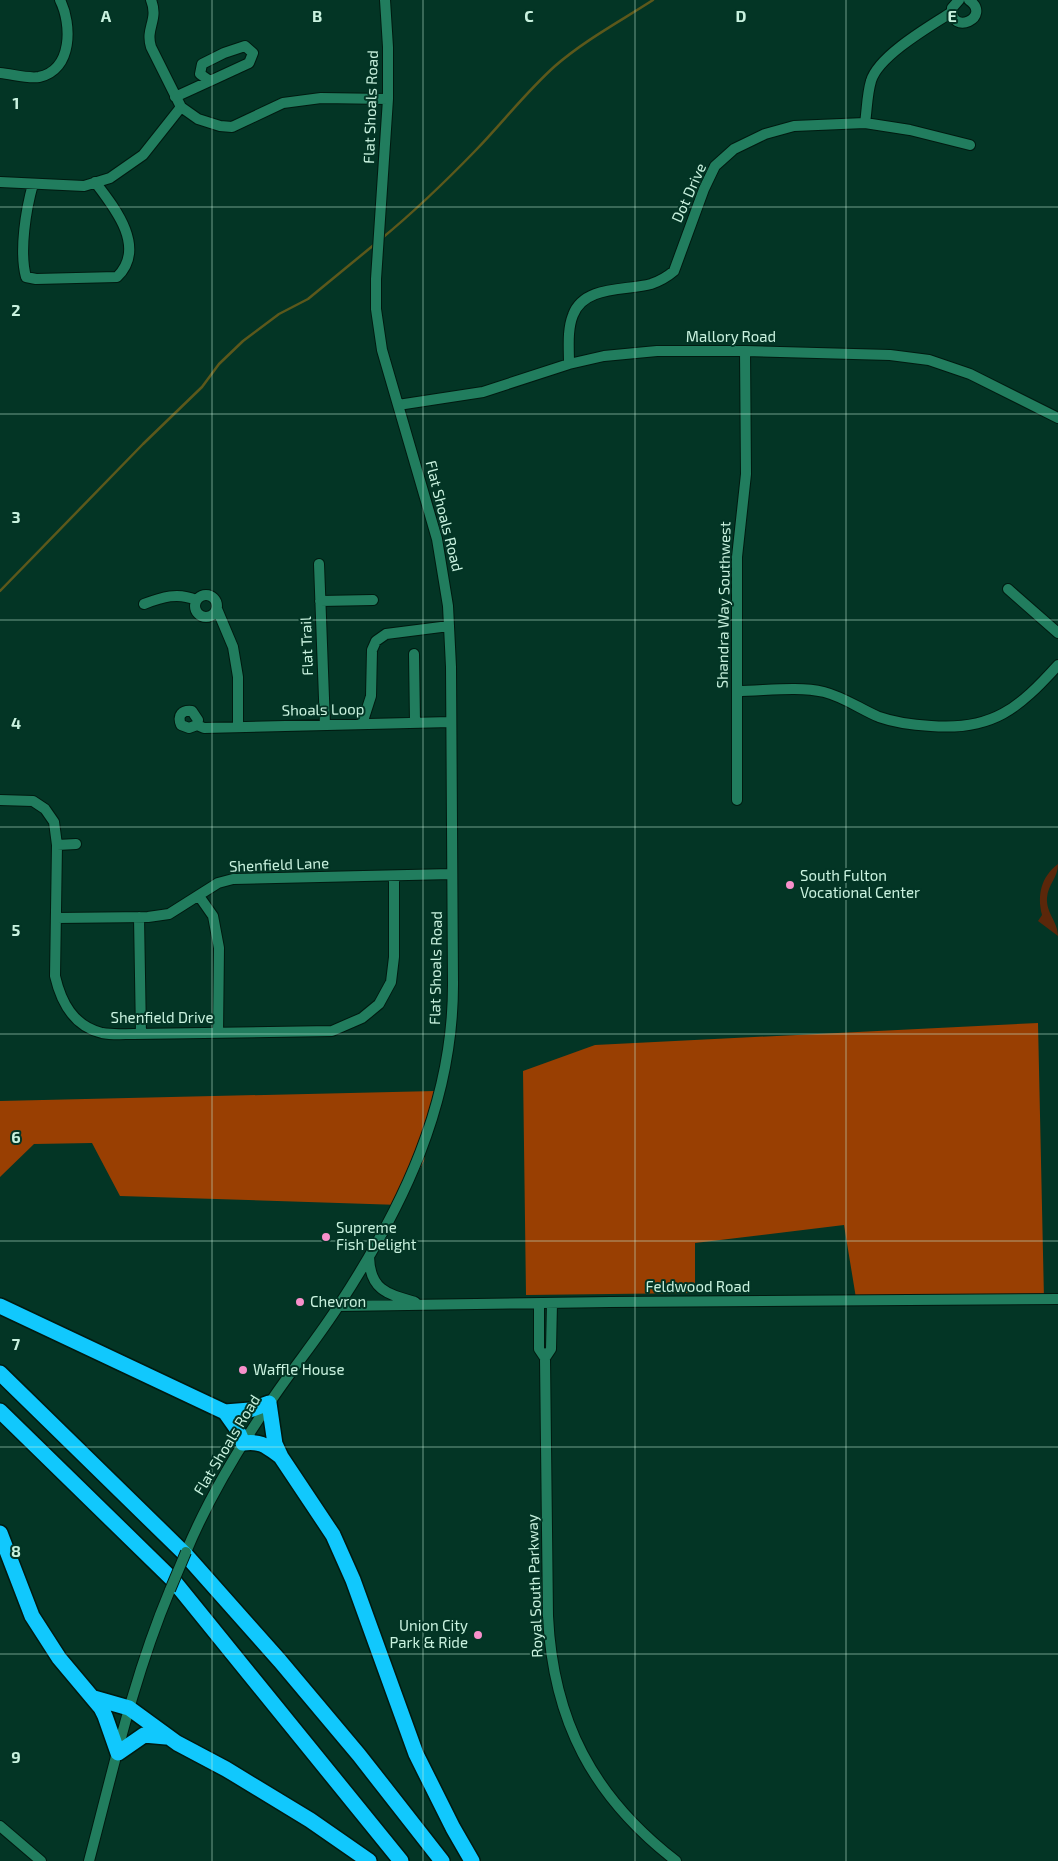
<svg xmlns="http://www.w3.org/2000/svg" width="1058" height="1861" viewBox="0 0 1058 1861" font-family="'Exo 2',sans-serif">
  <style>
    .green { fill: #5b270a }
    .forest { fill: #993f02 }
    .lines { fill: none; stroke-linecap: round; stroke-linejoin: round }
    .stream { stroke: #5c581b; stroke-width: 2.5 }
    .minor-casing { stroke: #001a10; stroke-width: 12 }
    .highway-casing { stroke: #001a10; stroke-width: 18 }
    .minor { stroke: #217d5e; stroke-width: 10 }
    .highway { stroke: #11c8fd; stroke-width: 15 }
    .minor-bridge-casing { stroke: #001a10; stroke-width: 12; stroke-linecap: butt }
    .minor-bridge { stroke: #217d5e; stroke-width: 10 }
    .grid { fill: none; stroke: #c9f2df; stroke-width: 1; stroke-opacity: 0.55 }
    .poi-dot { fill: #f890cb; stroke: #033525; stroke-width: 2 }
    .labels { text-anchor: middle; stroke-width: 4; stroke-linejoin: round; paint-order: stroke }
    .street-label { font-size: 15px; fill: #c9f2df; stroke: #033525 }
    .poi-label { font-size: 15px; fill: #c9f2df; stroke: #033525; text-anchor: start }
    .grid-label { font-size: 16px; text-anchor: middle; font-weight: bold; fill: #c9f2df; stroke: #033525; stroke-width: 4; stroke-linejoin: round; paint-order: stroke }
  </style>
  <rect width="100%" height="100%" fill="#033525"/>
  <!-- green -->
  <path class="green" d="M1058 864C1058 878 1048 884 1047 898 1046 913 1058 922 1058 936L1038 921 1042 915C1037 895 1041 877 1058 864Z"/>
  <!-- forest -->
  <path class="forest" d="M1038 1023 1044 1299 856 1298 844 1225 695 1243V1293L526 1295 523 1071 595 1045Z
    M435 1091 424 1161 400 1205 120 1196 92 1143 34 1144 0 1177V1101Z"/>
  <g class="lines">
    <!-- stream -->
    <path class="stream" d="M381 239C415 211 446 181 476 150 503 122 526 92 555 66 585 40 619 22 653 0
      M0 591 143 444 202 387 219 364 243 341 279 314 308 299 375 244"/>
    <defs>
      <path id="minor" d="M151 0C159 20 145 28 151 47L181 107 198 119 220 126 232 127 283 103 321 98 388 99
        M959 0 952 8C950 37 993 17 969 0
        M245 46 253 53 249 63 210 81 200 74 202 64 224 53Z
        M0 73C12 74 28 79 39 77 73 70 72 24 60 0
        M175 97 210 81
        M865 123C867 110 867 94 871 81 878 56 930 26 952 12
        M0 182 84 186 110 178 143 155 181 107
        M33 184C26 209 19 251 26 277L36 279 117 277C147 248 115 208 95 182
        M569 364C569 348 567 330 573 315 584 285 626 291 651 284 660 281 667 277 674 271L704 189 715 166 734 149 765 134 794 126 865 123 910 130 970 145
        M398 405 483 392 569 364 604 356 657 351H745L890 355 929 360 970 374 1058 418
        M319 564 325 725
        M1008 589 1058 633
        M195 606a11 11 0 1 1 22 0a11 11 0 1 1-22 0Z
        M320 601 373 600
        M144 604C162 597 178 592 196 600
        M217 609 233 647 238 677V727
        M414 654 415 723
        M737 691C764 691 798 686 824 692 844 697 860 709 879 717 896 723 913 725 931 726 993 731 1019 708 1058 665
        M362 724 371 696 372 650 376 641 386 634 449 626
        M197 725 189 728 181 725C177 715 182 710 192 711L198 720 197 725 204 728 451 722
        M0 800 33 801 45 809 54 822 57 845 55 976C61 1002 73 1026 102 1033 112 1035 123 1034 134 1034L332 1031 362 1018 379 1004 391 982 394 957V876
        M737 800V557L746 474 745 351
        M57 845 76 844
        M199 896 213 916 219 948 218 1033
        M139 917 141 1034
        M56 918 148 917 169 914 218 883 233 879 452 874
        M369 1257C370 1290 387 1294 415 1302
        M539 1304V1349L545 1358 548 1616C553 1721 593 1797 676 1861
        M339 1306 610 1302 1058 1299
        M545 1358 551 1349 552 1303
        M186 1552C208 1499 238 1449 271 1401 293 1368 318 1338 339 1305 403 1207 453 1104 453 985L451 667 448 606 437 539 382 350 376 309V279L388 99V47L385 0
        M0 1826 41 1861
        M89 1861C113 1770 133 1678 170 1590"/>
      <path id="highway" d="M0 1306 225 1412 237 1429 243 1443C261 1441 265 1445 280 1456
        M0 1373 185 1554 280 1661 359 1755 442 1861
        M0 1411 173 1580 401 1861
        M225 1412 250 1410 269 1403 275 1444 281 1457 333 1535 353 1580 416 1754 453 1828 472 1861
        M0 1533 32 1616 59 1658 101 1708 105 1716 118 1753 144 1735 166 1737
        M94 1698 129 1708 177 1743 226 1769 310 1820 369 1861"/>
    </defs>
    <!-- minor casing -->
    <use href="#minor" class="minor-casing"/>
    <!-- highway casing -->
    <use href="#highway" class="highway-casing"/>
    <!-- minor -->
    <use href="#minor" class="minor"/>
    <!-- highway -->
    <use href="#highway" class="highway"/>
    <defs>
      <path id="minor-bridge" d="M170 1590 186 1552"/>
    </defs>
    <!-- minor-bridge casing -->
    <use href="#minor-bridge" class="minor-bridge-casing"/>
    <!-- minor-bridge -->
    <use href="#minor-bridge" class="minor-bridge"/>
  </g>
  <!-- grid -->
  <path class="grid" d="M212 0V1861M423 0V1861M635 0V1861M846 0V1861M0 207H1058M0 414H1058M0 620H1058M0 827H1058M0 1034H1058M0 1241H1058M0 1447H1058M0 1654H1058"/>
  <!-- markers -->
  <g class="poi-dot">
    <circle cx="790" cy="885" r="5"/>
    <circle cx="326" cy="1237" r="5"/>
    <circle cx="300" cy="1302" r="5"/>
    <circle cx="243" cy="1370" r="5"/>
    <circle cx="478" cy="1635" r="5"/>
  </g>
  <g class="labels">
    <!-- street labels -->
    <g class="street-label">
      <text transform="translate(371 107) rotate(-88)" y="5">Flat Shoals Road</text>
      <text transform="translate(689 193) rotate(-66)" y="5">Dot Drive</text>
      <text x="731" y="342">Mallory Road</text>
      <text transform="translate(444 516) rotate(76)" y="5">Flat Shoals Road</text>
      <text transform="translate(724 605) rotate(-89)" y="5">Shandra Way Southwest</text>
      <text transform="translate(307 646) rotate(-92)" y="5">Flat Trail</text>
      <text transform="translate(323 710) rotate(-1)" y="5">Shoals Loop</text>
      <text transform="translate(279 865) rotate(-2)" y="5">Shenfield Lane</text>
      <text transform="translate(436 968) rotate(-89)" y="5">Flat Shoals Road</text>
      <text x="162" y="1023">Shenfield Drive</text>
      <text x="698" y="1292">Feldwood Road</text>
      <text transform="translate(227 1445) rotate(-59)" y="5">Flat Shoals Road</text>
      <text transform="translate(535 1586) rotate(-92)" y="5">Royal South Parkway</text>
    </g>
    <!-- poi labels -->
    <g class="poi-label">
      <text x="800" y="881">South Fulton<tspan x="800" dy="17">Vocational Center</tspan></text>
      <text x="336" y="1233">Supreme<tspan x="336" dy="17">Fish Delight</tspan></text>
      <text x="310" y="1307">Chevron</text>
      <text x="253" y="1375">Waffle House</text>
      <text x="468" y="1631" text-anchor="end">Union City<tspan x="468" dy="17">Park &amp; Ride</tspan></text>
    </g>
  </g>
  <g class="grid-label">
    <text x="106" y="22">A</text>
    <text x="317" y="22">B</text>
    <text x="529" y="22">C</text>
    <text x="741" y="22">D</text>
    <text x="952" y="22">E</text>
    <text x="16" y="109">1</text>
    <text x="16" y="316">2</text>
    <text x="16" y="523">3</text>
    <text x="16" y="729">4</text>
    <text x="16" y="936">5</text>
    <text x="16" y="1143">6</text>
    <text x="16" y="1350">7</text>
    <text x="16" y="1557">8</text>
    <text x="16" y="1763">9</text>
  </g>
</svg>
